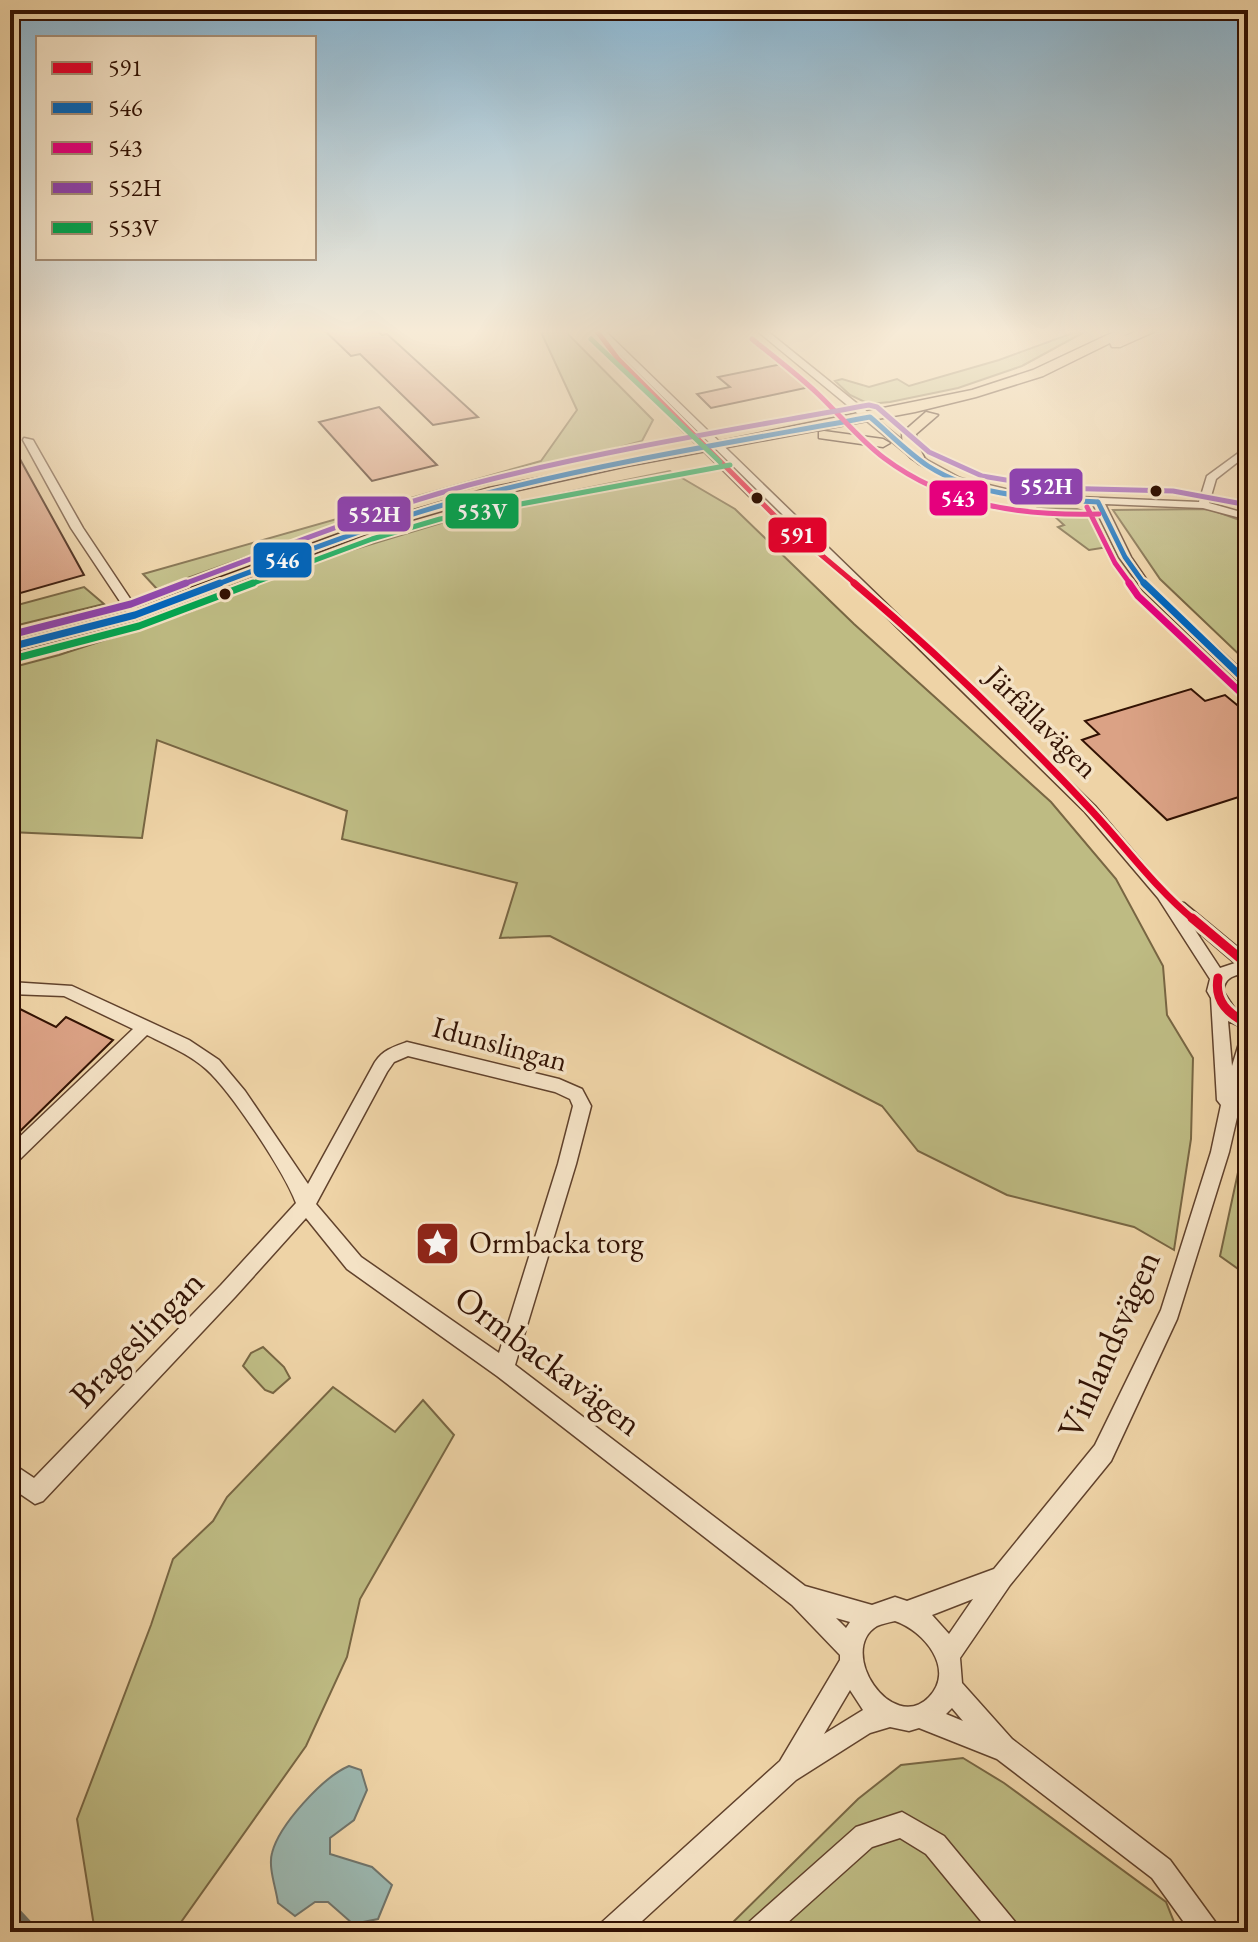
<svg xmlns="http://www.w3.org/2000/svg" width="1258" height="1942" viewBox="0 0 1258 1942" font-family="'EB Garamond',serif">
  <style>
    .green { fill: #bebb83; stroke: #786643; stroke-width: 2 }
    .water { fill: #9bb6ae; stroke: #71746a; stroke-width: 2 }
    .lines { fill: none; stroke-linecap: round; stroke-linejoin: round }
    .stream { stroke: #71746a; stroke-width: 7 }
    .building { fill: #dba285; stroke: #321203; stroke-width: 2 }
    .minor-casing { stroke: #61422c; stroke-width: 3 }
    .major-casing { stroke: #321203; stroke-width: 3 }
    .minor { fill: #f4e2c5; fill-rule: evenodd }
    .major { fill: #eed3a6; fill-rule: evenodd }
    .bus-1-far2-casing { stroke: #f4e2c5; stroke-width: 9 }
    .bus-1-far1-casing { stroke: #f4e2c5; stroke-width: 12 }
    .bus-1-casing { stroke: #f4e2c5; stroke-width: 15 }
    .bus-2-far1-casing { stroke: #f4e2c5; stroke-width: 9 }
    .bus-2-casing { stroke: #f4e2c5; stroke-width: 12 }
    .bus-3-far1-casing { stroke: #f4e2c5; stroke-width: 9 }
    .bus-3-casing { stroke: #f4e2c5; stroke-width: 12 }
    .bus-4-far1-casing { stroke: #f4e2c5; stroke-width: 9 }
    .bus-4-casing { stroke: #f4e2c5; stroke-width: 12 }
    .bus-5-far1-casing { stroke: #f4e2c5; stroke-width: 9 }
    .bus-5-casing { stroke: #f4e2c5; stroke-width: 12 }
    .bus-1-far2 { stroke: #e4002b; stroke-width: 5 }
    .bus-1-far1 { stroke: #e4002b; stroke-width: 7 }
    .bus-1 { stroke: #e4002b; stroke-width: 9 }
    .bus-2-far1 { stroke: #0065bd; stroke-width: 5 }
    .bus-2 { stroke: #0065bd; stroke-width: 7 }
    .bus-3-far1 { stroke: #e5007d; stroke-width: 5 }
    .bus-3 { stroke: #e5007d; stroke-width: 7 }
    .bus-4-far1 { stroke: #8e44ad; stroke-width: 5 }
    .bus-4 { stroke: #8e44ad; stroke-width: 7 }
    .bus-5-far1 { stroke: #00a651; stroke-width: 5 }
    .bus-5 { stroke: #00a651; stroke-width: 7 }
    .bus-dot { fill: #321203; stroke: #f4e2c5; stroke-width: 3 }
    .labels { text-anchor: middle; stroke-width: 7; stroke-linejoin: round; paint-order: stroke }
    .street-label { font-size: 30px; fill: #321203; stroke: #f4e2c5 }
    .poi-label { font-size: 30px; fill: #321203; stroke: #f4e2c5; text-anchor: start }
    .near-street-label { font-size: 36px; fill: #321203; stroke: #f4e2c5 }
    .line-badge { stroke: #f4e2c5; stroke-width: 3 }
    .badge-label { font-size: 22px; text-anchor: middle; font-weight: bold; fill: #fff }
  </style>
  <rect width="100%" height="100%" fill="#eed3a6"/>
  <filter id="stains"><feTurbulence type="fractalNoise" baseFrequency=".0025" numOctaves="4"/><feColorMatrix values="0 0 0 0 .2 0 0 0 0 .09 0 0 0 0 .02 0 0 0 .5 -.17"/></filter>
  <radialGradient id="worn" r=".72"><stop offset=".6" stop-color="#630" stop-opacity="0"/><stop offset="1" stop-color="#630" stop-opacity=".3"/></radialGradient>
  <!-- green -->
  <path class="green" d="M540 330H564L653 420 642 441 339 524 157 589 143 574 541 461 577 410Z
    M1081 330H1088L1022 366 958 388 890 402 869 404 850 395 835 381 842 379 869 387 897 379 909 386 999 360Z
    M670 471 735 509 854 624 1051 802 1116 879 1163 966 1167 1015 1193 1058 1191 1139 1174 1250 1134 1227 1007 1195 918 1151 882 1106 550 936 500 938 517 883 342 839 347 811 157 740 142 838 10 832V668L59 655 187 613 309 563 494 507Z
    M1038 508 1077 509 1089 513 1108 547 1089 550 1058 527 1064 525 1052 514 1044 515Z
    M1209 509 1248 523V663L1160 579 1113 510Z
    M84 587 104 604 10 627V607Z
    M1248 1126V1276L1220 1256Z
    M263 1347 284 1367 290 1378 273 1393 265 1390 243 1366 251 1353Z
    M333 1387 395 1432 423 1400 454 1435 360 1599 347 1657 306 1746 174 1932H102L94 1926 77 1819 151 1625 173 1559 213 1521 227 1497Z
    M963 1758 1004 1783 1166 1902 1178 1932H723L858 1799 901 1765Z"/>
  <!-- water -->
  <path class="water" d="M349 1766 361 1770 367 1790 354 1820 330 1838V1854L372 1867 392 1885 378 1919 353 1924 328 1902H315L295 1916 278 1903C276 1888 268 1867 272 1853 279 1825 323 1777 349 1766Z"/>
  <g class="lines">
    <!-- stream -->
    <path class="stream" d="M10 1904 36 1932"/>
  </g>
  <!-- building -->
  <path class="building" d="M324 330H376L382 335 387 334 478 417 433 425 360 354 351 356Z
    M782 364 810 387 711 408 697 394 730 387 718 377Z
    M379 407 437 465 372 481 319 422Z
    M10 441 84 575 10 596Z
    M1191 689 1205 701 1225 695 1248 714V794L1167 820 1082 740 1099 734 1085 721Z
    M18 1008 56 1027 66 1017 113 1040 10 1141V1016Z"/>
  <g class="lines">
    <defs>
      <path id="minor" d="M595 330H604L1095 806 1176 902 1184 903 1248 956V974C1235 974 1225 977 1223 991L1235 1009 1248 1016V1030L1228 1021 1232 1066 1242 1034 1248 1032V1070L1229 1152 1177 1319 1111 1461 1010 1585 960 1658 962 1683 1012 1739 1170 1860 1216 1923 1220 1932H1191L1152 1878 997 1759 919 1728 909 1731 890 1727 870 1733 796 1780 630 1932H597L601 1923 780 1761 840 1660V1655L792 1605 497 1376 347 1269 306 1218 235 1297 43 1501 35 1504 10 1487V1462L34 1478 221 1285 296 1203C285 1173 231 1091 206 1069 189 1054 167 1045 147 1035L16 1163 10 1166V1146L133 1029 64 996 10 994V982L72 986 189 1040 219 1060 245 1091 308 1184 375 1062C383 1050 393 1047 407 1042L559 1079 582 1089 591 1106 576 1164 515 1365 805 1586 872 1605 895 1597 907 1601 994 1569 1095 1445 1161 1310 1211 1152 1221 1105 1217 1100 1211 998 1207 991 1210 979 1158 898 1085 812ZM1193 927 1235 963 1220 968ZM408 1056 555 1092 570 1099 573 1106 558 1164 499 1353 361 1257 316 1204 387 1072 394 1062ZM973 1599 949 1634 932 1615ZM836 1618 850 1622 846 1628ZM895 1621C924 1631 956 1669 929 1697 892 1735 836 1651 877 1626 882 1624 890 1622 895 1621ZM850 1690 863 1710 824 1734ZM952 1708 963 1721 946 1714Z
        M756 330H766L927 460 960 478 1030 495 1199 502 1207 476 1248 446V454L1216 479 1209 503 1248 514V520L1203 508 1105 504 1131 557 1151 586 1248 676V687L1243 686 1143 590 1119 557 1093 504 1030 501 952 482 919 464Z
        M678 422H686L764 499V503H756L678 426Z
        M24 438 33 440 83 528 141 615 139 618H131L71 528 23 440Z
        M902 1812 944 1836 1016 1923 1020 1932H990L926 1854 900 1838 872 1847 777 1932H744L748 1923 856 1827Z"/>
      <path id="major" d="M1118 330H1134L1124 336 1141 330H1158L1120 347H1112L1110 343 1043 376 976 397 915 412 627 466 497 495 373 531 141 619 10 652V642L129 611 363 525 489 488 972 390 1033 370Z
        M926 412 938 415 916 434V442L924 457 917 461C906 459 902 443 902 433Z
        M824 431 883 439 890 443 883 447 819 438V432Z"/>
    </defs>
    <!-- minor casing -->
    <use href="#minor" class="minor-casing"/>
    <!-- major casing -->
    <use href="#major" class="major-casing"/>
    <!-- minor -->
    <use href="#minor" class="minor"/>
    <!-- major -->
    <use href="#major" class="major"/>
    <defs>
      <path id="bus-1-far2" d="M596 330 618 359 775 516 857 585"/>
      <path id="bus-1-far1" d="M854 583C937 653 1016 730 1090 809 1125 846 1154 887 1194 920"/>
      <path id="bus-1" d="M1192 918 1248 965
        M1218 978C1214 1002 1229 1014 1248 1024"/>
      <path id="bus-2-far1" d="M1098 502 1125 557 1145 585
        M215 585C307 551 399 514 496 491 619 460 745 440 870 417 889 433 907 452 928 466 978 498 1040 498 1098 502"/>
      <path id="bus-2" d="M1144 583 1248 683
        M10 647 135 615 220 583"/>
      <path id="bus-3-far1" d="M752 339C774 357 797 374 818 394 840 415 860 440 884 458 948 506 1021 516 1099 514
        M1087 507 1115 563 1131 585"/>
      <path id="bus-3" d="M1129 583 1138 596 1240 692"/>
      <path id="bus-4-far1" d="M181 585C284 547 386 505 492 479 616 448 743 428 869 405L877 407 929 452 982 476 1055 488 1173 491 1248 505"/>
      <path id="bus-4" d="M10 635 131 604 186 583"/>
      <path id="bus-5-far1" d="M591 339 720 462
        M248 585 372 539 440 519 730 465"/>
      <path id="bus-5" d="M13 659 139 626 253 583"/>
    </defs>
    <!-- bus-1-far2 casing -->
    <use href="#bus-1-far2" class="bus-1-far2-casing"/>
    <!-- bus-1-far1 casing -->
    <use href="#bus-1-far1" class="bus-1-far1-casing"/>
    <!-- bus-1 casing -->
    <use href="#bus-1" class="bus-1-casing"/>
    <!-- bus-2-far1 casing -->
    <use href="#bus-2-far1" class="bus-2-far1-casing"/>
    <!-- bus-2 casing -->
    <use href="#bus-2" class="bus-2-casing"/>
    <!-- bus-3-far1 casing -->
    <use href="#bus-3-far1" class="bus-3-far1-casing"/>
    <!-- bus-3 casing -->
    <use href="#bus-3" class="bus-3-casing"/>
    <!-- bus-4-far1 casing -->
    <use href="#bus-4-far1" class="bus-4-far1-casing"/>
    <!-- bus-4 casing -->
    <use href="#bus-4" class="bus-4-casing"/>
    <!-- bus-5-far1 casing -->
    <use href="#bus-5-far1" class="bus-5-far1-casing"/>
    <!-- bus-5 casing -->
    <use href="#bus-5" class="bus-5-casing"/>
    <!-- bus-1-far2 -->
    <use href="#bus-1-far2" class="bus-1-far2"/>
    <!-- bus-1-far1 -->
    <use href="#bus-1-far1" class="bus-1-far1"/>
    <!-- bus-1 -->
    <use href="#bus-1" class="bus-1"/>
    <!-- bus-2-far1 -->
    <use href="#bus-2-far1" class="bus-2-far1"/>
    <!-- bus-2 -->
    <use href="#bus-2" class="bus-2"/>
    <!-- bus-3-far1 -->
    <use href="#bus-3-far1" class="bus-3-far1"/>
    <!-- bus-3 -->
    <use href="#bus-3" class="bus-3"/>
    <!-- bus-4-far1 -->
    <use href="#bus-4-far1" class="bus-4-far1"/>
    <!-- bus-4 -->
    <use href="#bus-4" class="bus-4"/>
    <!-- bus-5-far1 -->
    <use href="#bus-5-far1" class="bus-5-far1"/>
    <!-- bus-5 -->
    <use href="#bus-5" class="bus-5"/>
  </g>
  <!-- sky -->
  <linearGradient id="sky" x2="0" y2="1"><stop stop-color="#89b5d1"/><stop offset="0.55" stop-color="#f7ebd7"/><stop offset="1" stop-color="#f7ebd7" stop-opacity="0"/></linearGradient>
  <rect width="1258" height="602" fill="url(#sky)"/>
  <!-- icons -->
  <defs>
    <symbol id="sight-square" viewBox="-11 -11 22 22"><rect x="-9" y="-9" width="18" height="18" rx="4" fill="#8f2418" stroke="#f4e2c5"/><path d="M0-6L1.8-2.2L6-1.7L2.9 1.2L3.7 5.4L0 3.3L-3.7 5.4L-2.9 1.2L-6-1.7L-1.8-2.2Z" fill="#fff"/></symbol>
  </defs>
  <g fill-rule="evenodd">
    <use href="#sight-square" x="412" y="1218" width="51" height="51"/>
  </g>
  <!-- markers -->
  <g class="bus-dot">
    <circle cx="1156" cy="491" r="7"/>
    <circle cx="757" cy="498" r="7"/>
    <circle cx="225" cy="594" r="7"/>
  </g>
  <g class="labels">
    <!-- street labels -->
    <g class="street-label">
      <text transform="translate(1042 722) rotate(45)" y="10">Järfällavägen</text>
      <text transform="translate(500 1044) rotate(15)" y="10">Idunslingan</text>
    </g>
    <!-- poi labels -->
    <g class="poi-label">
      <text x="469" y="1253">Ormbacka torg</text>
    </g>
    <!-- near-street labels -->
    <g class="near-street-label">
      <text transform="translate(136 1338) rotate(-46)" y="13">Brageslingan</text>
      <text transform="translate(1108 1344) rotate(-66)" y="13">Vinlandsvägen</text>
      <text transform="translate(549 1360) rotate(37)" y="13">Ormbackavägen</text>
    </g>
  </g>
  <g class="line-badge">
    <rect x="1008" y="467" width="76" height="39" rx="8" fill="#8e44ad"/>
    <rect x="928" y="479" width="61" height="38" rx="8" fill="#e5007d"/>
    <rect x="444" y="492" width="76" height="38" rx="8" fill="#00a651"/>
    <rect x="336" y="495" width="76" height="38" rx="8" fill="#8e44ad"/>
    <rect x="767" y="516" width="61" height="38" rx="8" fill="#e4002b"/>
    <rect x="252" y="541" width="61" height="38" rx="8" fill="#0065bd"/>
  </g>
  <g class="badge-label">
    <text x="1046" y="494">552H</text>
    <text x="958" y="506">543</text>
    <text x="482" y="519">553V</text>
    <text x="374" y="522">552H</text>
    <text x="797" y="543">591</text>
    <text x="282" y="568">546</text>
  </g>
  <!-- margin -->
  <rect width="1258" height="1942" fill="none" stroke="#eed3a6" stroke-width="40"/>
  <rect x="12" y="12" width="1234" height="1918" fill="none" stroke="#321203" stroke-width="4"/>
  <rect x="20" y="20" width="1218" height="1902" fill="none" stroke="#321203" stroke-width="2"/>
  <!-- legend -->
  <rect x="36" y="36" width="280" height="224" fill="#f4e2c5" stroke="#a68f77" stroke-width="2"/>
  <rect x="52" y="62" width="40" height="12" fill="#e4002b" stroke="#a68f77" stroke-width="2"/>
  <text x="108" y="76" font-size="24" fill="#321203">591</text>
  <rect x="52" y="102" width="40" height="12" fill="#0065bd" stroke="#a68f77" stroke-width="2"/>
  <text x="108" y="116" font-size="24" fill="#321203">546</text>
  <rect x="52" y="142" width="40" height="12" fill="#e5007d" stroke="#a68f77" stroke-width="2"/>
  <text x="108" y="156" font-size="24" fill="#321203">543</text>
  <rect x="52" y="182" width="40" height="12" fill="#8e44ad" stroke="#a68f77" stroke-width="2"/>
  <text x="108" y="196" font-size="24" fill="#321203">552H</text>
  <rect x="52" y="222" width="40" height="12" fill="#00a651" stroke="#a68f77" stroke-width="2"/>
  <text x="108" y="236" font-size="24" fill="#321203">553V</text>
  <rect width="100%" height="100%" filter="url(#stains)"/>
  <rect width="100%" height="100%" fill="url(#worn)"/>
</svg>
